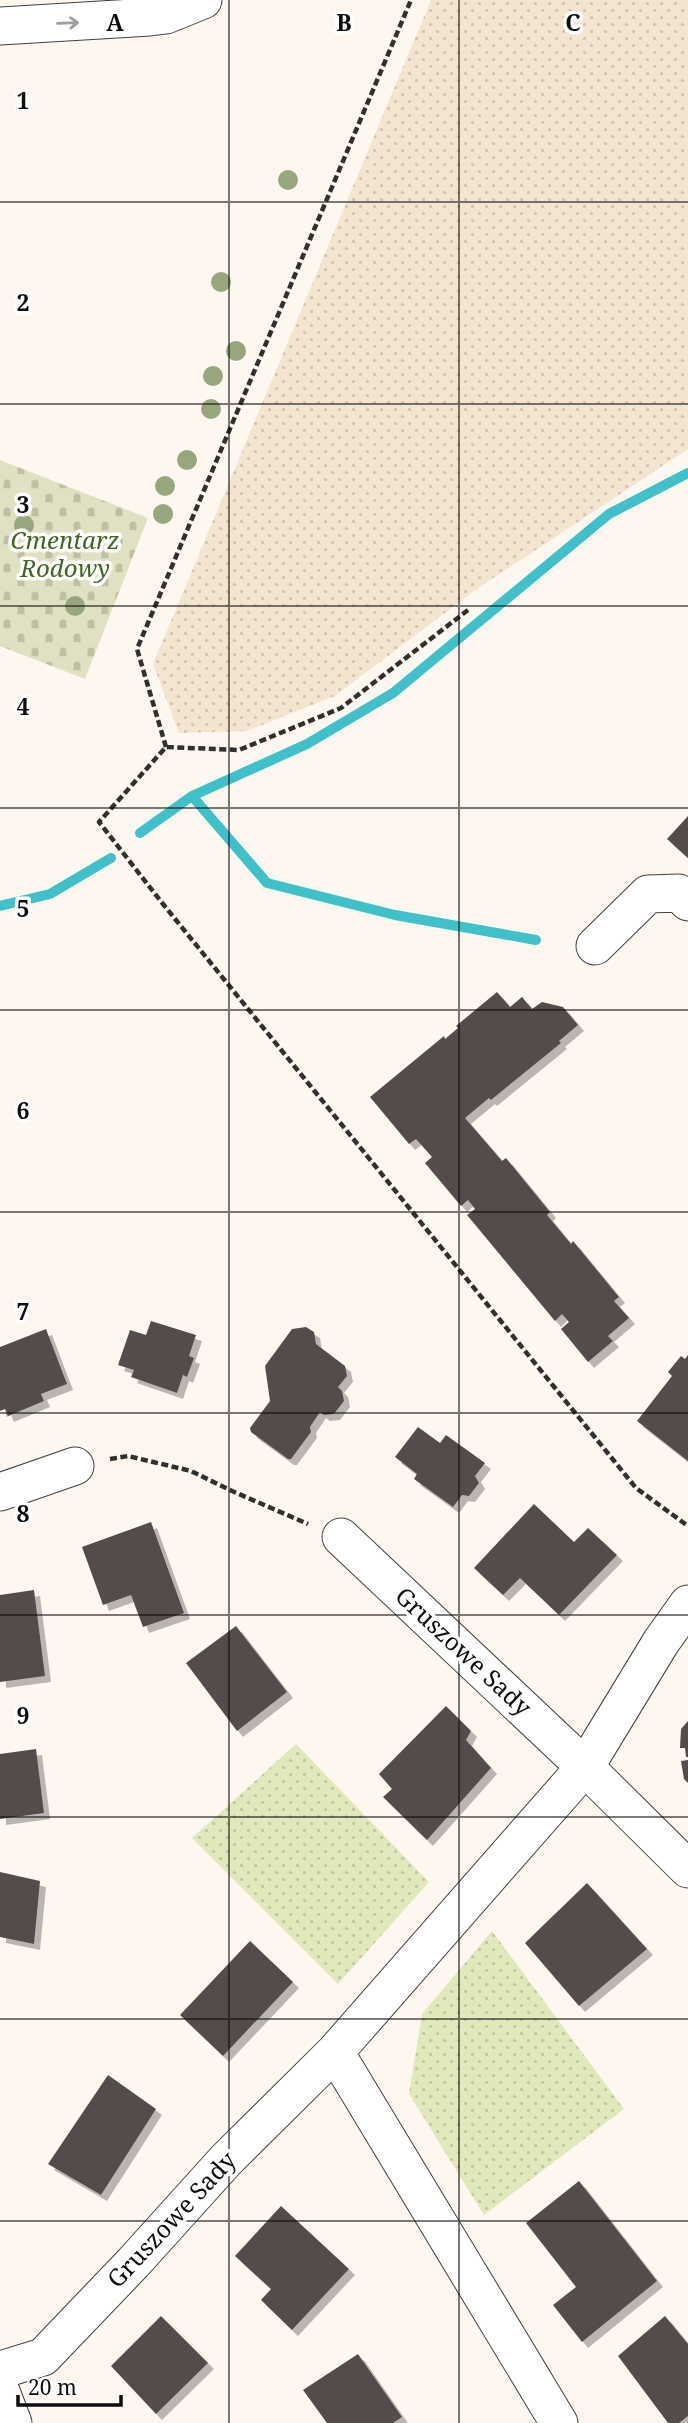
<svg xmlns="http://www.w3.org/2000/svg" width="688" height="2423" viewBox="0 0 688 2423" font-family="'Noto Serif',serif">
  <style>
    .farmland { fill: url(#farmland-dots) }
    .grass { fill: url(#grass-dots) }
    .cemetery { fill: url(#cemetery-stones) }
    .lines { fill: none; stroke-linecap: round; stroke-linejoin: round }
    .stream { stroke: #40c0c8; stroke-width: 10 }
    .building { fill: #574c4b; filter: url(#shadow) }
    .minor-casing { stroke: #414141; stroke-width: 39 }
    .path { stroke: #303030; stroke-width: 4.5; stroke-dasharray: 7 3.5; stroke-linecap: butt }
    .minor { stroke: #fff; stroke-width: 37 }
    .tree { fill: #98a67e }
    .oneway { stroke: #9f9f9f }
    .grid { fill: none; stroke: #0e0e0e; stroke-width: 2; stroke-opacity: 0.55 }
    .labels { text-anchor: middle; stroke-width: 7; stroke-linejoin: round; paint-order: stroke }
    .park-label { font-size: 24px; font-style: italic; fill: #456421; stroke: #fff }
    .street-label { font-size: 24px; fill: #0e0e0e; stroke: #fff }
    .grid-label { font-size: 23px; text-anchor: middle; font-weight: bold; fill: #0e0e0e; stroke: #fff; stroke-width: 7; stroke-linejoin: round; paint-order: stroke }
  </style>
  <defs>
    <pattern id="farmland-dots" width="8" height="8" patternUnits="userSpaceOnUse" patternTransform="scale(1.75)"><rect width="8" height="8" fill="#f4e5d1"/><path d="M2 2h.1M6 6h.1" fill="none" stroke="#d0c3b2" stroke-width="1.8" stroke-linecap="round"/></pattern>
    <pattern id="grass-dots" width="8" height="8" patternUnits="userSpaceOnUse" patternTransform="scale(1.75)"><rect width="8" height="8" fill="#e1e8bb"/><path d="M2 2h.1M6 6h.1" fill="none" stroke="#c0c6a0" stroke-width="1.8" stroke-linecap="round"/></pattern>
    <pattern id="cemetery-stones" width="16" height="16" patternUnits="userSpaceOnUse" patternTransform="scale(1.75)"><rect width="16" height="16" fill="#e0e0c2"/><path d="M2 7V4a2 2 0 0 1 4 0v3zM10 15v-3a2 2 0 0 1 4 0v3z" fill="#bfbfa6"/></pattern>
    <filter id="shadow"><feDropShadow dx="6" dy="6" stdDeviation="0" flood-color="#0004"/></filter>
  </defs>
  <rect width="100%" height="100%" fill="#fef7f0"/>
  <!-- farmland -->
  <path class="farmland" d="M431 0H688V449L474 591 335 696 247 731 179 733 153 664Z"/>
  <!-- grass -->
  <path class="grass" d="M296 1744 429 1882 338 1984 192 1838Z
    M492 1931 624 2109 484 2215 409 2094 422 2014Z"/>
  <!-- cemetery -->
  <path class="cemetery" d="M0 460 148 518 85 679 0 646Z"/>
  <g class="lines">
    <!-- stream -->
    <path class="stream" d="M192 796 267 883 395 915 536 940
      M140 833 192 796 307 744 393 693 609 514 688 473
      M0 906 50 894 111 858"/>
  </g>
  <!-- building -->
  <path class="building" d="M688 816V858L667 839Z
    M497 992 510 1007 522 997 532 1009 542 1002 563 1007 578 1025 559 1041 561 1043 491 1100 489 1098 465 1118 502 1161 506 1158 550 1212 547 1215 571 1244 573 1241 619 1297 614 1301 629 1318 608 1336 613 1341 588 1362 561 1329 569 1322 562 1314 555 1321 467 1215 475 1209 468 1200 461 1206 425 1163 432 1157 416 1139 409 1144 370 1097 444 1036 445 1039 458 1028 456 1026Z
    M151 1321 196 1335 189 1356 194 1358 187 1377 183 1375 177 1393 131 1377 134 1370 118 1365 130 1330 146 1335Z
    M306 1327 314 1332 316 1344 345 1366 347 1376 338 1387 342 1391 344 1401 334 1414 324 1415 320 1412 310 1427 311 1432 291 1459H288L251 1432 250 1428 270 1401 265 1366 292 1329Z
    M46 1329 67 1384 41 1394 44 1401 8 1416 5 1409 0 1411V1347Z
    M688 1355V1461L637 1421 672 1376 668 1372 681 1356 685 1359Z
    M418 1427 440 1443 446 1435 485 1463 475 1476 479 1483 469 1496 462 1495 453 1507 414 1479 417 1474 395 1457Z
    M534 1504 574 1542 588 1528 617 1555 559 1615 520 1578 503 1595 474 1568Z
    M151 1522 184 1613 143 1627 131 1595 103 1605 82 1547Z
    M34 1590 45 1676 0 1682V1595Z
    M236 1626 287 1692 237 1731 186 1663Z
    M446 1706 471 1731 466 1740 491 1768 427 1840 383 1797 392 1789 379 1774Z
    M688 1721V1757H686L685 1748H680L681 1729Z
    M36 1749 44 1813 0 1819V1754Z
    M688 1760V1783L684 1779 681 1761Z
    M0 1872 40 1881 34 1944 0 1937Z
    M587 1883 647 1949 579 2006 525 1943Z
    M250 1941 293 1982 223 2056 180 2015Z
    M108 2075 156 2109 101 2195 48 2164Z
    M579 2181 657 2281 582 2342 553 2305 576 2287 526 2223Z
    M281 2206 349 2269 292 2330 261 2300 271 2289 235 2256Z
    M161 2316 208 2363 156 2414 111 2366Z
    M665 2316 688 2344V2416L679 2423H668L618 2356Z
    M358 2354 402 2417 393 2423H327L303 2390Z"/>
  <g class="lines">
    <defs>
      <path id="minor" d="M0 26 150 17 166 15 203 0
        M595 946 648 894 679 893 688 902
        M0 1492 75 1466
        M341 1537 585 1767 688 1869
        M335 2052 559 2423
        M0 2370 43 2357 133 2263 226 2160 335 2052 585 1767 661 1642 688 1604
        M0 2389 13 2423"/>
    </defs>
    <!-- minor casing -->
    <use href="#minor" class="minor-casing"/>
    <!-- path -->
    <path class="path" d="M468 610 341 708 239 750 166 747 99 822 163 904 636 1488 688 1526
      M166 747 137 649 411 0
      M110 1459 128 1456 191 1471 232 1491 308 1524"/>
    <!-- minor -->
    <use href="#minor" class="minor"/>
  </g>
  <!-- trees -->
  <g class="tree">
    <circle cx="288" cy="180" r="10"/>
    <circle cx="221" cy="282" r="10"/>
    <circle cx="236" cy="351" r="10"/>
    <circle cx="213" cy="376" r="10"/>
    <circle cx="211" cy="409" r="10"/>
    <circle cx="187" cy="460" r="10"/>
    <circle cx="165" cy="486" r="10"/>
    <circle cx="163" cy="514" r="10"/>
    <circle cx="24" cy="525" r="10"/>
    <circle cx="75" cy="606" r="10"/>
  </g>
  <!-- one-way arrows -->
  <defs><path id="oneway-shaft" d="M-6 0H5M1.5-3L5.5 0L1.5 3" fill="none" stroke-width="1.6" stroke-linecap="round" stroke-linejoin="round" transform="scale(1.75)"/></defs>
  <use class="oneway" href="#oneway-shaft" transform="translate(68 23) rotate(-2)"/>
  <!-- grid -->
  <path class="grid" d="M229 0V2423M459 0V2423M0 202H688M0 404H688M0 606H688M0 808H688M0 1010H688M0 1212H688M0 1413H688M0 1615H688M0 1817H688M0 2019H688M0 2221H688"/>
  <g class="labels">
    <!-- park labels -->
    <g class="park-label">
      <text x="65" y="549">Cmentarz<tspan x="65" dy="28">Rodowy</tspan></text>
    </g>
    <!-- street labels -->
    <g class="street-label">
      <text transform="translate(463 1652) rotate(43)" y="8">Gruszowe Sady</text>
      <text transform="translate(172 2220) rotate(-47)" y="8">Gruszowe Sady</text>
    </g>
  </g>
  <g class="grid-label">
    <text x="115" y="31">A</text>
    <text x="344" y="31">B</text>
    <text x="573" y="31">C</text>
    <text x="23" y="109">1</text>
    <text x="23" y="311">2</text>
    <text x="23" y="513">3</text>
    <text x="23" y="715">4</text>
    <text x="23" y="917">5</text>
    <text x="23" y="1119">6</text>
    <text x="23" y="1320">7</text>
    <text x="23" y="1522">8</text>
    <text x="23" y="1724">9</text>
  </g>
  <!-- scale -->
  <path d="M18 2395v10h103v-10" fill="none" stroke="#0e0e0e" stroke-width="3.5"/>
  <text x="28" y="2395" font-size="21" fill="#0e0e0e" stroke="#ffffff" stroke-width="5" paint-order="stroke">20 m</text>
</svg>
